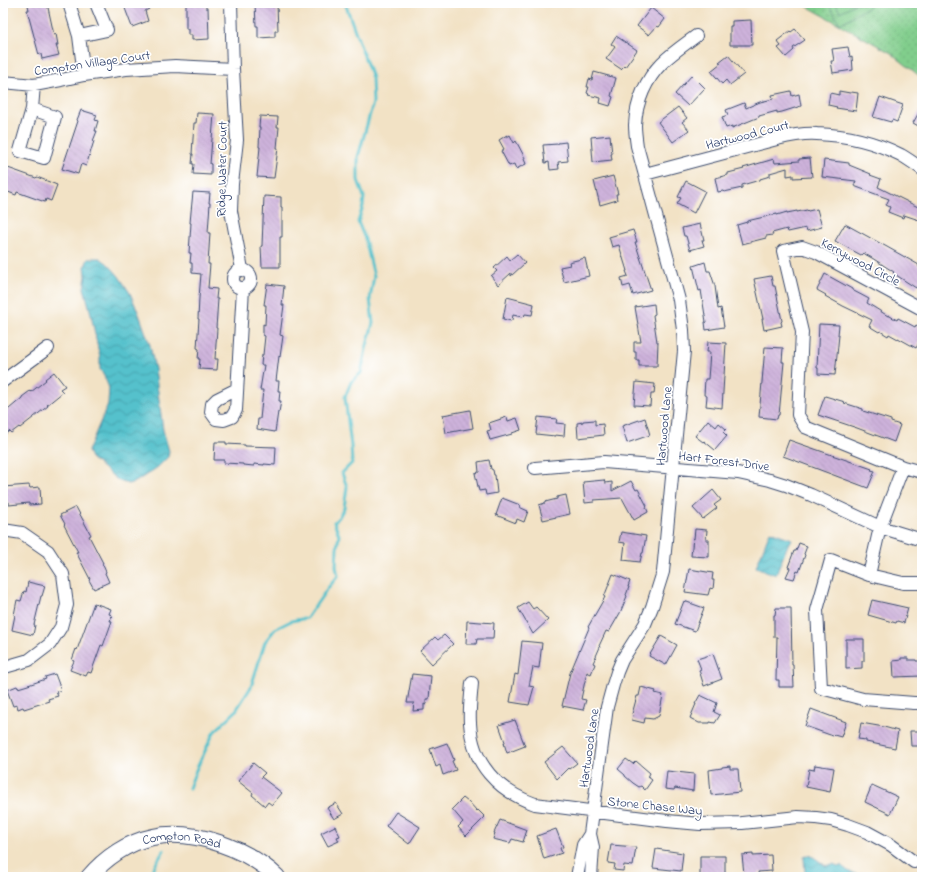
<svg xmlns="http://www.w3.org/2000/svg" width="925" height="880" viewBox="0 0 925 880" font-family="'Indie Flower',sans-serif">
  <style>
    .grass { fill: url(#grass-dots); stroke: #4e7e75 }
    .park { fill: url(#park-crowns); stroke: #4e7e75 }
    .pitch { fill: #81ce8c; stroke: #4e7e75 }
    .water { fill: url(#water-waves); stroke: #387895 }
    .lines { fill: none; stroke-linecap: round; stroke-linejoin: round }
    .stream { stroke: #54c1cc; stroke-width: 3 }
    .building { fill: url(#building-back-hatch) }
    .minor-casing { stroke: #3b4a6d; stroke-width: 14 }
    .secondary-casing { stroke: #3b4a6d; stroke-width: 18 }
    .minor { stroke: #fff; stroke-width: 12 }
    .secondary { stroke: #fff; stroke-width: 16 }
    .labels { text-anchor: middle; stroke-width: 3.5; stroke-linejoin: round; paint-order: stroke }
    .street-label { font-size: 13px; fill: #1b2f5e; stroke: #fff }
  </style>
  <defs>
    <pattern id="grass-dots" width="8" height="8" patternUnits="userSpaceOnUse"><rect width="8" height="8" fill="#81ce8c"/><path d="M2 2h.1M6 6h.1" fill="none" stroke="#6fb17b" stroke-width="1.8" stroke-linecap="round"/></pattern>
    <pattern id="park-crowns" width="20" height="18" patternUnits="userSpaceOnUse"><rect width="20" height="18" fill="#81ce8c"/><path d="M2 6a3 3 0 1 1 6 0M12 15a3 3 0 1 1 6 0" fill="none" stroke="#6fb17b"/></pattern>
    <pattern id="water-waves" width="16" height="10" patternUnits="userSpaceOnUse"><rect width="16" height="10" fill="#54c1cc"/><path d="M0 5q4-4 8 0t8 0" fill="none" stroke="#459da9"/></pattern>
    <pattern id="building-back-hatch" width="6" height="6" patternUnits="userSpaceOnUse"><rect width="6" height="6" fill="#ceb2db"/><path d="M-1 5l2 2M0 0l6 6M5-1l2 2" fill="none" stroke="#b099be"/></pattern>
  </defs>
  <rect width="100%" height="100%" fill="#fff"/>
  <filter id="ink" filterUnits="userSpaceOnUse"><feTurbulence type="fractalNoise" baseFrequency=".025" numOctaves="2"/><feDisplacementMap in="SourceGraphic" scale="8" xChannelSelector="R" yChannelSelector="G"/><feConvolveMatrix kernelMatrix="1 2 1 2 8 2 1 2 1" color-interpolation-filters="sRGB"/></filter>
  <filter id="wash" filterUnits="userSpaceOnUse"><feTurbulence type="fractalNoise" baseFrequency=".012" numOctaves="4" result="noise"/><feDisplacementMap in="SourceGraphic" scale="16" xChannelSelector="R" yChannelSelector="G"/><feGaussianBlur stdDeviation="0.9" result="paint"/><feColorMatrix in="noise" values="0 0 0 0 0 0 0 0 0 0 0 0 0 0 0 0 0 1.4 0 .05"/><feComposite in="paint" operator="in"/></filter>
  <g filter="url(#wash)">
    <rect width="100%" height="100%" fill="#f2e2c5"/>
    <!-- grass -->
    <path class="grass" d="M801 3H922V78L891 53Z"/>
    <!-- park -->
    <path class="park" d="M828 3H875L840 24Z"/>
    <!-- pitch -->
    <path class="pitch" d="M835 3H854L855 4 840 12Z"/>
    <!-- water -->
    <path class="water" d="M93 258H100L108 264 118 275 130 293 139 314 150 345 155 369 163 430 169 451 168 457 158 467 137 481 128 484 119 481 91 458 88 451 108 404 109 388 105 378 100 369V358L90 310 84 288 86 276 85 266 88 259Z
      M770 531 792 539 790 543 789 542 776 575 756 567Z
      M807 855 812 856 826 866 833 864 840 867 842 865C845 871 853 873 859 875L863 873 861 877H807L805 872 804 858V856Z"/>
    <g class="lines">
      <!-- stream -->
      <path class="stream" d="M189 788 196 770 214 732 235 712 251 687 265 642 275 629 291 621 307 618 327 589 338 576 336 566 337 548 339 535 334 522 339 517 344 508 347 487 342 473 352 463 351 446 345 397 351 382 361 373 366 349 373 323 370 299 374 276 365 239 358 222 363 206 364 197 358 180V157L373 103 372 78 345 3
        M147 877 153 869 164 850"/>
    </g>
    <g id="blocks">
      <!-- building -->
      <path class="building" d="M34 3H47L54 35 56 34 58 45H56L59 55 42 59 41 54 39 55 27 10H29L28 5Z
        M123 3H146L149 9 145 11 148 21 132 27Z
        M186 3H206V8H208L209 39 192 40V35H188V29H186Z
        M255 3H273V5L277 4 278 31H275V37L258 38V26H256Z
        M651 8 665 19 659 27 657 26 649 35 637 26Z
        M751 20 752 45H730V26H732V21Z
        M795 29 805 40 793 48 794 50 786 57 778 48 781 46 777 41 790 31 791 32Z
        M616 36 637 50 625 67 624 66 621 69 606 59 615 47 611 44Z
        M848 47 850 57 852 56 853 70 833 73 831 61H834L832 49Z
        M728 55 744 74 730 85 726 80 722 84 711 71 721 63 719 62Z
        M594 72 616 78 611 96 613 97 610 106 600 103 601 98 588 95 589 94 587 93 589 87H587L589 79 592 80Z
        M692 75 705 88 688 106 675 94Z
        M791 91 792 96 799 94 801 106 782 112 777 113V111L759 116V117L732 128V126L726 128 722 117 728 115 726 110 744 103 746 108 760 102 773 99 772 95Z
        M839 91 850 93 851 92 858 93 856 111 836 108 837 107 828 105 830 93 839 95Z
        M880 97 903 105 897 122 892 120 891 122 873 117Z
        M678 107 687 118 682 122 689 130 673 142 658 122Z
        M922 107V128L913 123Z
        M81 110 97 115 95 120 98 121 95 131H97L93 141H94L86 166 81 164 78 174 62 169 78 121 77 120Z
        M197 113 214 114 210 164H211V175L193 174 194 164H192L193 154H192L194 123H196Z
        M260 116 278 117 277 127H279L277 148H278L274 178 257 177 260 147H259L260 127H259Z
        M507 135V137L510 135 514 143 516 141 525 158 524 159 526 164 516 169 514 164 509 166 501 151 504 149 499 140Z
        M610 135 612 154H611L612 160 593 162 591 137Z
        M566 142 568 161 558 162 559 169 550 170 549 162 545 163 543 145 558 144V143Z
        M810 158 812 177 793 178V175L787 176V168L770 173V176L760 179V180L742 185V188L724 192 723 191 718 192 715 178 728 175V173L744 169 743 168 774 159 775 163 799 161V159Z
        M824 160 849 163V165L871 174 870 175 881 179 878 187 922 209V221L904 215 903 218 888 212 890 207 886 205 889 199 854 186 856 181 822 177Z
        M8 168 36 178 37 177 57 185 51 201 46 199 45 202 17 192 16 195 3 190V169L7 170Z
        M613 176 618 194H616L617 200 600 205 594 181Z
        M686 181 705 191 694 213 677 204 681 198 678 197Z
        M193 192 210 193 209 203H210L208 233H210L208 264H210L208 288 217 289 216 299H218L216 328H217L215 359H218L217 370 199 369 200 359H198L199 349 197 348 199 319H198L199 298 201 274 192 273V263H190L191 253H189L191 223H190L191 212Z
        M264 196 281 197V207H282V237H280V267H262L261 246H262Z
        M817 209 822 227 807 231 806 228 788 232 787 229 772 233 773 235 766 236V238L742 244 737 225 747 222V221L777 214V215L787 212V213L797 211V212L807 210 808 211Z
        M700 224 704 240H702L704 246 690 250 686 236H684L682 228Z
        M845 224 887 247 919 265 918 266 922 268V279L916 288 893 273 894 272 872 258 863 253 861 255 835 241Z
        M633 230 637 242H635L651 290 633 295 630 285 623 287 621 278 628 276 626 271H627L619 245 612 247 609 237Z
        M517 254 525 263 511 276V273L498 285 491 276 497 271 494 268 507 256 510 260Z
        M585 258 589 276 564 282 560 267 570 265 569 262Z
        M705 262 707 271H710L715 286 718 309 721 308 724 327 706 330 705 322H706L701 290 699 291 693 266Z
        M825 274 852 289V290L869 299 867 303 888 316V315L897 320 898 318 915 327 916 325 922 328V338L916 348 898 338V339L889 334 888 336 880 331 879 332 869 326 872 320 843 306 825 296 826 295 817 290Z
        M771 276 773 286H775L782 321 781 322 782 326 764 330 762 319H763L754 279Z
        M267 284 284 286 282 305H284L280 335 283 336 280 357 279 356 276 381H279L278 391H280L279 401H281L279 412H278L275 432 257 429 258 419H260L262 400 263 390H260L264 365H261L262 355H263L265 336 263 335V324L265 325 266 305H264Z
        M507 297 534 304 532 315 525 314 524 317 523 316 522 317 513 315 512 320 511 321 503 319Z
        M654 304 655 314 653 315 657 342H658L657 366H639V360H636V352H634V342H641L635 307Z
        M819 324 839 325 838 335H839L835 375 818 374V368H817Z
        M708 342 726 343 722 408 706 406 707 396 704 395 705 379H708L710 352H707Z
        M765 347 783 348 782 362H784L782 383 779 415H778L777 419 759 417Z
        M54 372 65 386 60 389 63 392 47 405 48 406 20 428 19 427 11 433 9 431 3 436V414L22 398V397L30 391 31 392 46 380 45 379Z
        M636 382 655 384 654 394H651L650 406 634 405Z
        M825 396 845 402 844 403 863 409V411L891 420V422L900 425 894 442 857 428 818 415Z
        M470 410 473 428 446 433 443 415Z
        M507 417 508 421 517 418 521 430 512 433V434L490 440 487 431 491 430 489 423Z
        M538 417 557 419 556 423 565 424 564 436 555 435V436L536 434Z
        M645 418 650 435 627 443 622 426Z
        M595 420V425L603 424 604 435 578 438 577 423 583 422V421Z
        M708 420 716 427 719 423 726 429 723 432 727 436 715 450 704 441 703 442 695 436Z
        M789 440 872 469 871 470 875 471 868 488 783 456Z
        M215 442H226V444L245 445V446L276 447 275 465 264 464V465L254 464V466L243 465V464L224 463V460H214Z
        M489 460 491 469 493 470 494 475H495L497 493 486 495 485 490 479 491 475 473 479 472 478 462Z
        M604 480 605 483 612 482V491L631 481 636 490 638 489 647 506 646 507 648 512 634 520 622 498 594 500V502L585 503 583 482Z
        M29 485 30 488 40 487 41 504 29 505V503L9 505V502L3 503V487Z
        M713 490 721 500 714 505 717 508 703 519 693 508Z
        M566 495 570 514 543 520 539 505 545 503V502L557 499V497Z
        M502 498 520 505 519 507 528 511 524 522 517 519 516 523 496 515Z
        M76 507 91 535 89 536 103 563H102L106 572 105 573 109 582 94 589 89 580 90 579 76 552H78L64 525 65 524 60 515Z
        M695 529 707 530 706 540H709V557L691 556 693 538 694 539Z
        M621 532 646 536 643 553H642L640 562 623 560 625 543 619 542Z
        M799 543 807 546 804 554 805 555 799 572 797 571 794 579 786 577 790 568 788 567 794 551H796Z
        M689 569 713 573 712 580H714L713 589 710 588 708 595 685 592Z
        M613 574 630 581 628 587H629L626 595 627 596 620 613 609 632 606 631 599 646 600 647 593 663 595 664 591 674 587 672 581 699 586 700 583 710 562 706 570 673 589 628 588 627 605 597H604Z
        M28 582 45 586 42 596H41L34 625H35L33 635 12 630 15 615H14L17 600 21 601 24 591 26 592Z
        M872 600 908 608 904 623 897 621 896 623 868 615Z
        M684 601 704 608 695 631 675 624Z
        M528 602 533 609 536 607 548 620 533 634 518 608Z
        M94 603 111 609 109 614 112 615 110 621H112L103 646 101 645 91 673 88 672 86 676 70 670 74 661 72 660 76 649 77 650Z
        M776 608H791L792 665H793L794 687H779V680H776L777 637H774V615H775Z
        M467 621 494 623 493 639H477L476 644H466Z
        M444 635 453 644 432 664 420 651 435 637 438 640Z
        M661 636 677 645 666 665 649 656Z
        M846 639H864V661H862V668L846 669Z
        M522 641 542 643 539 668 533 667 529 686 534 687 529 705 510 702 515 674 518 675Z
        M713 654 722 679 704 686 699 670 701 669 697 659Z
        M901 658H908V660H916V661H922V676L894 677 893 661 901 660Z
        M55 674 61 690 56 692 58 696 48 699 49 701 24 709 23 707 18 709 17 705 13 706 7 690 17 686 18 688 28 685 46 679 45 677Z
        M412 674 431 676 429 699H426V705L424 704V710L413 711 414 703H407Z
        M641 687 656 691 655 693 663 695 659 716 653 719 645 718 644 723 632 720 633 715 632 714 634 707 637 696H639Z
        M700 695 717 703 714 712 720 715 715 723 710 722V723H699L690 718 696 704H695Z
        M811 709 846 722 841 737 834 735 833 736 805 726Z
        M515 720 525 746 507 753 504 743 505 742 499 725Z
        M861 723 884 727 898 731 895 748 866 742V740L858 739Z
        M910 731H922V746H911Z
        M447 743 454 760 452 761 456 770 443 775 440 765 436 767 430 749Z
        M563 747 577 763 569 769 568 768 557 779 544 762Z
        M626 759 633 764 636 761 650 773 648 777 652 780 645 790 641 786 639 787 633 783 625 776V775L618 769Z
        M253 763 265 773 261 777 282 793 272 805 268 802 265 806 252 795 253 793 238 781Z
        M815 765 834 768 830 792 806 787 809 769 814 770Z
        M730 766V769H738L740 792 711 795 709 770 722 768V767Z
        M667 771 694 774 693 791 675 788 674 790 665 789Z
        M872 785 898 797 890 814 865 802Z
        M463 798 468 802V801L477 811 478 810 485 817 466 836 458 827 463 822 452 809Z
        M336 803 343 814 334 819 327 808Z
        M396 812 420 827 409 844 386 826Z
        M500 820 527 830 523 842 512 839 510 843 493 839 495 833H494Z
        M335 826 340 836 337 837 339 841 328 846 321 833Z
        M556 829 563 847 560 848 562 853 544 859 537 836Z
        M611 845 636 847 633 866 624 865 623 871 614 870 615 864 608 863Z
        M656 849 683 853 681 871 653 868Z
        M753 854V856L771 855 772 871 758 872 759 877H750V874H744L742 855Z
        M700 856H725V877H700Z"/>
    </g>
  </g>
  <g filter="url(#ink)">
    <use href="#blocks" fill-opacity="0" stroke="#3b4a6d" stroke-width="1"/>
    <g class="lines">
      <defs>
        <path id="minor" d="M69 3 79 36 84 75
          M231 3 233 69 237 140 232 184 231 211 242 269
          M79 36 107 30 96 3
          M3 82 34 85 61 80 84 75 126 69 159 67 175 66 233 69
          M32 109 20 151 44 158 55 117 32 109 34 85
          M645 174 777 139C789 136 804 133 817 134 846 135 875 142 901 155 908 159 915 164 922 169
          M233 279a9 9 0 1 1 18 0a9 9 0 1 1-18 0Z
          M922 309 816 252 802 247 783 251 802 332 798 415 805 427 903 467 922 472
          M3 381 48 348
          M237 389 217 399 212 404 211 412 216 419 224 420 232 417 236 410 243 288
          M535 468 604 462 738 473 770 480 786 485 811 495 880 527 922 540
          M3 530 22 533 48 551 63 574 67 605 61 627 50 644 29 660 5 667H3
          M869 575 880 527 903 467
          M922 583H903L869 575 831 560 817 610 821 688 863 699 914 703H922
          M472 683C471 696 469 710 470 723 472 764 498 791 535 804L667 821 700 824 742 823 798 817 816 818 831 820 848 825 867 832 891 845 914 862
          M577 877 583 845 590 834
          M591 877 593 847 590 834 607 707 613 685 617 672 622 660 645 624 652 607 663 572 684 351 683 330 679 300 637 146C636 139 635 132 635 125 636 102 646 79 662 63 672 53 684 45 696 36"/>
        <g id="secondary">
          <path id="s1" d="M89 877C105 858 128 842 153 837 193 828 248 849 277 877"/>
        </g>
      </defs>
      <!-- minor casing -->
      <use href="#minor" class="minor-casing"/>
      <!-- secondary casing -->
      <use href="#secondary" class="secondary-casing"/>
      <!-- minor -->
      <use href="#minor" class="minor"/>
      <!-- secondary -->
      <use href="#secondary" class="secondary"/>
    </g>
  </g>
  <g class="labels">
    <!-- street labels -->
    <g class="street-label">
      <text transform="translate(92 62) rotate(-8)" y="5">Compton Village Court</text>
      <text transform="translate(747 134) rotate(-14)" y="5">Hartwood Court</text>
      <text transform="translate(221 169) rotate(-89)" y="5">Ridge Water Court</text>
      <text transform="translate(861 261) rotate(28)" y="5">Kerrywood Circle</text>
      <text transform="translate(663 426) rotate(-85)" y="5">Hartwood Lane</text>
      <text transform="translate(724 460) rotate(7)" y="5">Hart Forest Drive</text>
      <text transform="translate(588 748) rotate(-82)" y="5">Hartwood Lane</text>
      <text transform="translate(655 805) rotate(6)" y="5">Stone Chase Way</text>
      <text dy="5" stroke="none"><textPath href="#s1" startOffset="106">Compton Road</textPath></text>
    </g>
  </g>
  <!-- margin -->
  <rect width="925" height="880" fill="none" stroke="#fff" stroke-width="16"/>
</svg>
